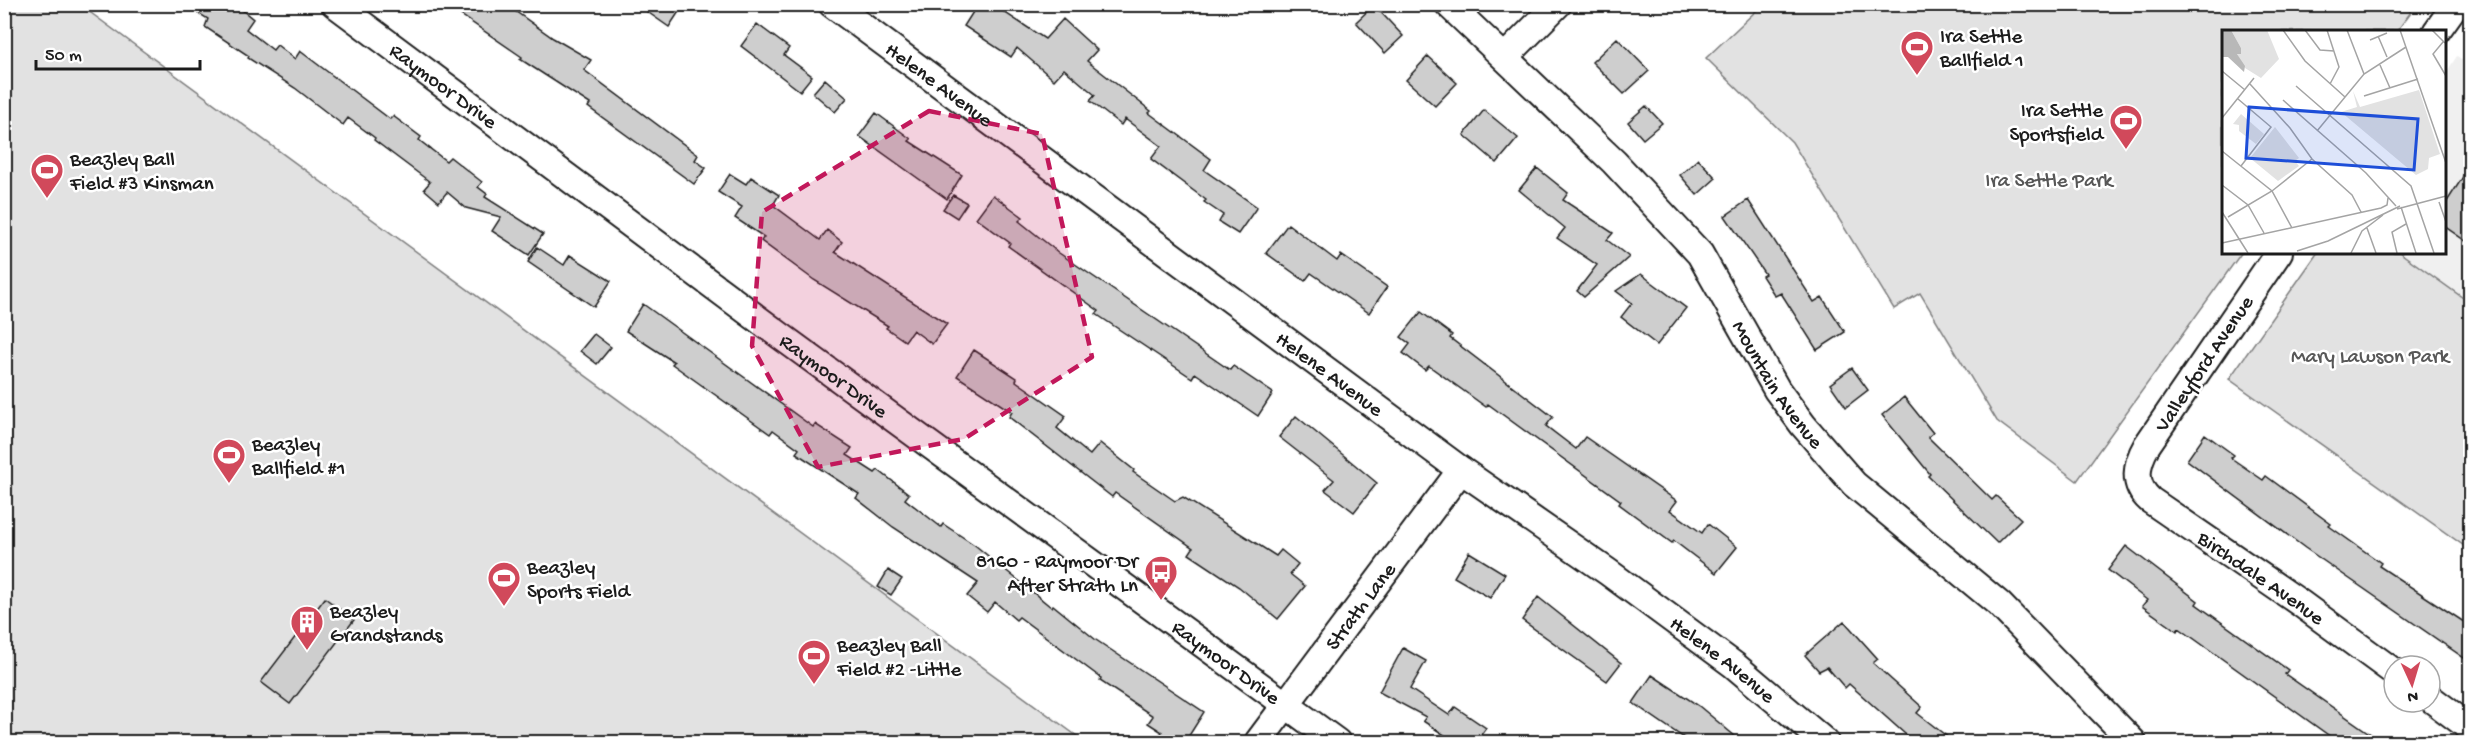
<svg xmlns="http://www.w3.org/2000/svg" width="2475" height="747" viewBox="0 0 2475 747" font-family="'Gochi Hand',sans-serif">
  <style>
    .built { fill: #f0f0f0 }
    .park { fill: #e2e2e2; stroke: #7f7f7f; stroke-width: 1.5 }
    .building { fill: #cecece; stroke: #1c1c1c; stroke-width: 1.5 }
    .lines { fill: none; stroke-linecap: round; stroke-linejoin: round }
    .minor-casing { stroke: #1c1c1c; stroke-width: 30 }
    .minor { stroke: #fff; stroke-width: 26 }
    .marked { fill: #c2185b; fill-opacity: 0.2; stroke: #c2185b; stroke-width: 4.5; stroke-dasharray: 12 8; stroke-linejoin: round }
    .labels { text-anchor: middle; stroke-width: 5; stroke-linejoin: round; paint-order: stroke }
    .poi-label { font-size: 21px; fill: #1c1c1c; stroke: #fff; text-anchor: start }
    .street-label { font-size: 21px; fill: #1c1c1c; stroke: #fff }
    .park-label { font-size: 21px; fill: #575757; stroke: #fff }
    .inset-road { fill: none; stroke: #a4a4a4; stroke-width: 1.5 }
    .view { fill: #1d4ed8; fill-opacity: 0.15; stroke: #1d4ed8; stroke-width: 3 }
    .inset-edge { fill: none; stroke: #1c1c1c; stroke-width: 3 }
  </style>
  <rect width="100%" height="100%" fill="#fff"/>
  <filter id="ink" filterUnits="userSpaceOnUse"><feTurbulence type="fractalNoise" baseFrequency=".0167" numOctaves="2"/><feDisplacementMap in="SourceGraphic" scale="12" xChannelSelector="R" yChannelSelector="G"/><feConvolveMatrix kernelMatrix="1 2 1 2 8 2 1 2 1" color-interpolation-filters="sRGB"/></filter>
  <g filter="url(#ink)">
    <!-- built -->
    <path class="built" d="M2457 56 2470 66V303L2399 252H2444V76Z"/>
    <!-- park -->
    <path class="park" d="M2401 4 2411 12 2397 31 2223 32V252H2242L2077 481 1997 421 1920 293 1894 309 1792 142 1706 58 1758 9 1753 5Z
      M4 5H80L1085 742H5Z
      M2318 252H2399L2470 303V550L2229 379Z"/>
    <!-- building -->
    <path class="building" d="M184 4H235L253 19 246 29 273 50 277 45 295 59 300 51 390 119 393 116 421 137 419 140 446 161 450 157 482 182 478 187 487 194 485 197 543 234 529 255 492 231 501 217 466 208 447 192 439 202 424 189 430 182 374 140 375 138 348 118 343 125 295 88 248 58 249 56 205 27 208 19Z
      M469 4H505L553 38 591 60 584 70 698 155 695 160 706 168 694 184 588 107 590 104 520 59 522 57 461 15Z
      M636 4H684L669 27Z
      M978 4H992L1045 39 1063 19 1097 50 1087 61 1151 111 1149 113 1211 159 1204 170 1257 207 1238 234 1219 222 1223 215 1204 202 1206 200 1151 159 1161 146 1125 119 1121 125 1090 101 1095 95 1064 69 1054 80 1017 48 1011 57 964 26Z
      M1374 5 1403 36 1385 53 1356 22Z
      M757 24 789 48 784 55 812 76 800 91 741 46Z
      M1617 38 1649 71 1624 94 1592 62Z
      M1428 56 1457 83 1435 106 1406 80Z
      M825 79 847 98 835 112 813 93Z
      M1646 106 1662 123 1643 139 1628 122Z
      M1484 110 1518 138 1497 163 1464 135Z
      M876 113 911 139 909 141 962 175 947 199 859 136Z
      M1698 159 1716 178 1697 195 1680 175Z
      M2470 166V244L2444 226V206Z
      M1537 168 1568 193 1563 200 1613 233 1607 240 1629 257 1584 297 1577 291 1597 265 1557 238 1565 228 1519 190Z
      M730 174 746 184 751 177 779 195 773 205 820 240 827 230 842 242 835 252 947 324 932 344 913 330 905 341 886 328 888 326 814 280 761 241 764 237 735 218 742 207 718 192Z
      M953 195 967 203 957 218 943 209Z
      M993 195 1023 217 1019 221 1059 253 1230 370 1233 366 1273 393 1258 416 1195 373 1192 378 1096 314 1099 311 1008 246 1010 243 976 218Z
      M1748 200 1814 302 1822 297 1845 332 1817 350 1781 293 1775 296 1762 276 1765 274 1725 216Z
      M1288 224 1337 261 1341 255 1387 287 1369 313 1311 273 1305 281 1266 253Z
      M537 247 564 265 570 255 611 281 594 307 528 262Z
      M1641 274 1686 308 1657 345 1621 317 1632 303 1616 291Z
      M643 304 813 427 815 424 852 448 847 455 875 473 878 470 909 494 905 499 941 527 943 524 976 546 1051 607 1053 605 1096 640 1204 712 1185 742H1154L1162 732 1148 723 1153 716 1100 681 1101 678 1019 617 1016 620 995 602 987 612 967 596 978 583 893 527 856 498 859 494 796 453 799 449 773 430 770 434 672 364 674 362 626 331Z
      M1421 312 1452 335 1450 338 1553 417 1546 426 1576 449 1585 437 1677 501 1670 510 1702 533 1708 524 1737 547 1716 573 1674 541 1672 543 1619 504 1621 501 1488 404 1486 407 1429 366 1425 370 1403 353 1410 344 1401 337Z
      M594 334 611 347 597 364 580 351Z
      M974 350 1017 378 1016 381 1066 416 1057 428 1090 455 1100 443 1134 470 1133 472 1175 501 1183 497 1276 556 1281 550 1298 564 1290 574 1305 586 1278 619 1239 587 1189 554 1193 548 1115 493 1112 497 1009 417 1012 412 957 376Z
      M1852 368 1868 390 1846 407 1830 384Z
      M1904 397 1933 433 1928 437 1992 500 1996 496 2021 519 1997 543 1928 476 1930 474 1882 415Z
      M1296 416 1377 483 1354 512 1325 490 1334 480 1279 437Z
      M2205 434 2234 455 2231 458 2263 480 2266 476 2331 524 2329 526 2381 563 2379 566 2470 626V662L2305 548 2187 460Z
      M2126 546 2198 601 2196 604 2288 670 2285 674 2382 742H2338L2179 628 2177 631 2142 606 2147 600 2108 570Z
      M1469 552 1505 574 1490 598 1454 577Z
      M888 570 902 579 891 595 878 587Z
      M1538 597 1621 663 1607 681 1522 620Z
      M325 598 354 620 290 704 261 682Z
      M1844 621 1878 659 1873 663 1922 707 1917 713 1954 742H1914L1849 684 1845 688 1827 667 1819 671 1805 655Z
      M1403 648 1426 661 1410 689 1449 715 1455 707 1486 728 1476 742H1455L1423 721 1426 717 1379 692Z
      M1652 675 1699 706 1742 742H1690L1633 703Z"/>
    <g class="lines">
      <defs>
        <g id="minor">
          <path id="s1" d="M335 4 778 334 1337 742"/>
          <path id="s2" d="M832 4 1461 470 1608 572 1734 665 1825 742"/>
          <path id="s3" d="M1448 4 1614 162 1700 254 1777 390 1803 425 1854 484 1999 604 2133 742"/>
          <path d="M2436 32 2456 4"/>
          <path d="M1505 57 1558 4"/>
          <path id="s4" d="M2279 252 2147 445C2136 464 2132 484 2150 500L2300 603 2394 672"/>
          <path d="M2430 698 2470 728"/>
          <path id="s5" d="M1258 742 1461 470"/>
        </g>
      </defs>
      <!-- minor casing -->
      <use href="#minor" class="minor-casing"/>
      <!-- minor -->
      <use href="#minor" class="minor"/>
    </g>
  </g>
  <!-- marked area -->
  <path class="marked" d="M929 111 1042 134 1092 357 964 439 818 467 752 346 762 212Z"/>
  <!-- icons -->
  <defs>
    <symbol id="stadium-pin" viewBox="-11 -11 22 30"><path d="M0 17L-7.5 6A9.5 9.5 0 1 1 7.5 6Z" fill="#d1495b" stroke="#fff"/><path d="M0-5a6.5 5 0 1 0 0 10a6.5 5 0 1 0 0-10ZM-3.5-1.8h7v3.6h-7Z" fill="#fff"/></symbol>
    <symbol id="bus-pin" viewBox="-11 -11 22 30"><path d="M0 17L-7.5 6A9.5 9.5 0 1 1 7.5 6Z" fill="#d1495b" stroke="#fff"/><path d="M-5-6H5V4H4V6H2V4H-2V6H-4V4H-5ZM-3.5-4V0h7V-4ZM-3.5 1.2v1.5H-2V1.2ZM2 1.2v1.5H3.5V1.2Z" fill="#fff"/></symbol>
    <symbol id="building-pin" viewBox="-11 -11 22 30"><path d="M0 17L-7.5 6A9.5 9.5 0 1 1 7.5 6Z" fill="#d1495b" stroke="#fff"/><path d="M-4-6H4V6H1V3H-1V6H-4ZM-2.5-4.3h1.7v1.8h-1.7ZM.8-4.3h1.7v1.8H.8ZM-2.5-1h1.7V.8h-1.7ZM.8-1h1.7V.8H.8Z" fill="#fff"/></symbol>
  </defs>
  <g fill-rule="evenodd">
    <use href="#stadium-pin" x="1898" y="28" width="38" height="52"/>
    <use href="#stadium-pin" x="2107" y="102" width="38" height="52"/>
    <use href="#stadium-pin" x="28" y="151" width="38" height="52"/>
    <use href="#stadium-pin" x="210" y="436" width="38" height="52"/>
    <use href="#bus-pin" x="1142" y="553" width="38" height="52"/>
    <use href="#stadium-pin" x="485" y="559" width="38" height="52"/>
    <use href="#building-pin" x="288" y="603" width="38" height="52"/>
    <use href="#stadium-pin" x="795" y="637" width="38" height="52"/>
  </g>
  <g class="labels">
    <!-- poi labels -->
    <g class="poi-label">
      <text x="1940" y="42">Ira Settle<tspan x="1940" dy="24">Ballfield 1</tspan></text>
      <text x="2103" y="116" text-anchor="end">Ira Settle<tspan x="2103" dy="24">Sportsfield</tspan></text>
      <text x="70" y="165">Beazley Ball<tspan x="70" dy="24">Field #3 Kinsman</tspan></text>
      <text x="252" y="450">Beazley<tspan x="252" dy="24">Ballfield #1</tspan></text>
      <text x="1138" y="567" text-anchor="end">8160 - Raymoor Dr<tspan x="1138" dy="24">After Strath Ln</tspan></text>
      <text x="527" y="573">Beazley<tspan x="527" dy="24">Sports Field</tspan></text>
      <text x="330" y="617">Beazley<tspan x="330" dy="24">Grandstands</tspan></text>
      <text x="837" y="651">Beazley Ball<tspan x="837" dy="24">Field #2 -Little</tspan></text>
    </g>
    <!-- street labels -->
    <g class="street-label">
      <text dy="7" stroke="none"><textPath href="#s2" startOffset="134">Helene Avenue</textPath></text>
      <text dy="7" stroke="none"><textPath href="#s1" startOffset="136">Raymoor Drive</textPath></text>
      <text transform="translate(2203 363) rotate(-56)" y="7">Valleyford Avenue</text>
      <text dy="7" stroke="none"><textPath href="#s2" startOffset="620">Helene Avenue</textPath></text>
      <text dy="7" stroke="none"><textPath href="#s1" startOffset="622">Raymoor Drive</textPath></text>
      <text dy="7" stroke="none"><textPath href="#s3" startOffset="507">Mountain Avenue</textPath></text>
      <text dy="7" stroke="none"><textPath href="#s4" startOffset="430">Birchdale Avenue</textPath></text>
      <text dy="7" stroke="none"><textPath href="#s5" startOffset="170">Strath Lane</textPath></text>
      <text dy="7" stroke="none"><textPath href="#s2" startOffset="1106">Helene Avenue</textPath></text>
      <text dy="7" stroke="none"><textPath href="#s1" startOffset="1108">Raymoor Drive</textPath></text>
    </g>
    <!-- park labels -->
    <g class="park-label">
      <text x="2049" y="186">Ira Settle Park</text>
      <text x="2370" y="362">Mary Lawson Park</text>
    </g>
  </g>
  <!-- overview -->
  <g transform="translate(2222 30)">
    <rect width="224" height="224" fill="#fff"/>
    <path d="M9 0H45L57 29 39 48 23 38 15 24 19 18ZM197 60 218 124 207 128 206 139 194 145 119 82 135 77 131 61 138 77ZM19 84 42 104 34 114 17 101V95L11 94ZM53 97 77 128 73 131 77 136 56 151 28 128Z" fill="#e2e2e2"/>
    <path d="M0 0H9L19 18V24H15L23 36 22 42 6 27H0Z" fill="#b8b8b8"/>
    <path class="inset-road" d="M61 0 83 31 123 67M83 0 98 20 112 21M105 0 117 37 108 54M125 0 142 44M178 0 224 133M210 0 223 13M156 6 165 27M148 10 165 3M221 12 211 24 224 46M158 35 168 58M0 41 23 60M28 54 68 98 90 129 130 165 139 182M74 56 189 156 212 223M142 66 196 49M16 69 49 97 19 136M61 70 144 143 174 176M0 88 32 48M95 101 142 44 184 17M0 121 50 161 70 198M0 155 26 175 42 203M217 172 224 192M179 177 194 223M175 179 224 166M0 182 26 223M6 187 50 161 90 129M145 198 154 223M0 213 159 178 165 175 166 168M75 221 106 211 178 176M129 223 140 201 161 185M175 223 170 202 184 194"/>
    <path class="view" d="M27 77 196 89 192 140 24 128Z"/>
    <rect width="224" height="224" class="inset-edge"/>
  </g>
  <!-- margin -->
  <rect width="2475" height="747" fill="none" stroke="#fff" stroke-width="24"/>
  <rect x="12" y="12" width="2451" height="723" fill="none" stroke="#1c1c1c" stroke-width="2" filter="url(#ink)"/>
  <!-- north arrow -->
  <g transform="translate(2412 684) rotate(176)"><circle r="28" fill="#ffffff" stroke="#a4a4a4" stroke-width="1.5"/>
  <path d="M0-4.5L10 22L0 15L-10 22Z" fill="#d1495b"/>
  <text y="-9" font-size="16" font-weight="bold" text-anchor="middle" fill="#1c1c1c">N</text>
  </g>
  <!-- scale -->
  <path d="M36 60v9h164v-9" fill="none" stroke="#1c1c1c" stroke-width="3"/>
  <text x="45" y="60" font-size="18" fill="#1c1c1c" stroke="#ffffff" stroke-width="4.5" paint-order="stroke">50 m</text>
</svg>
